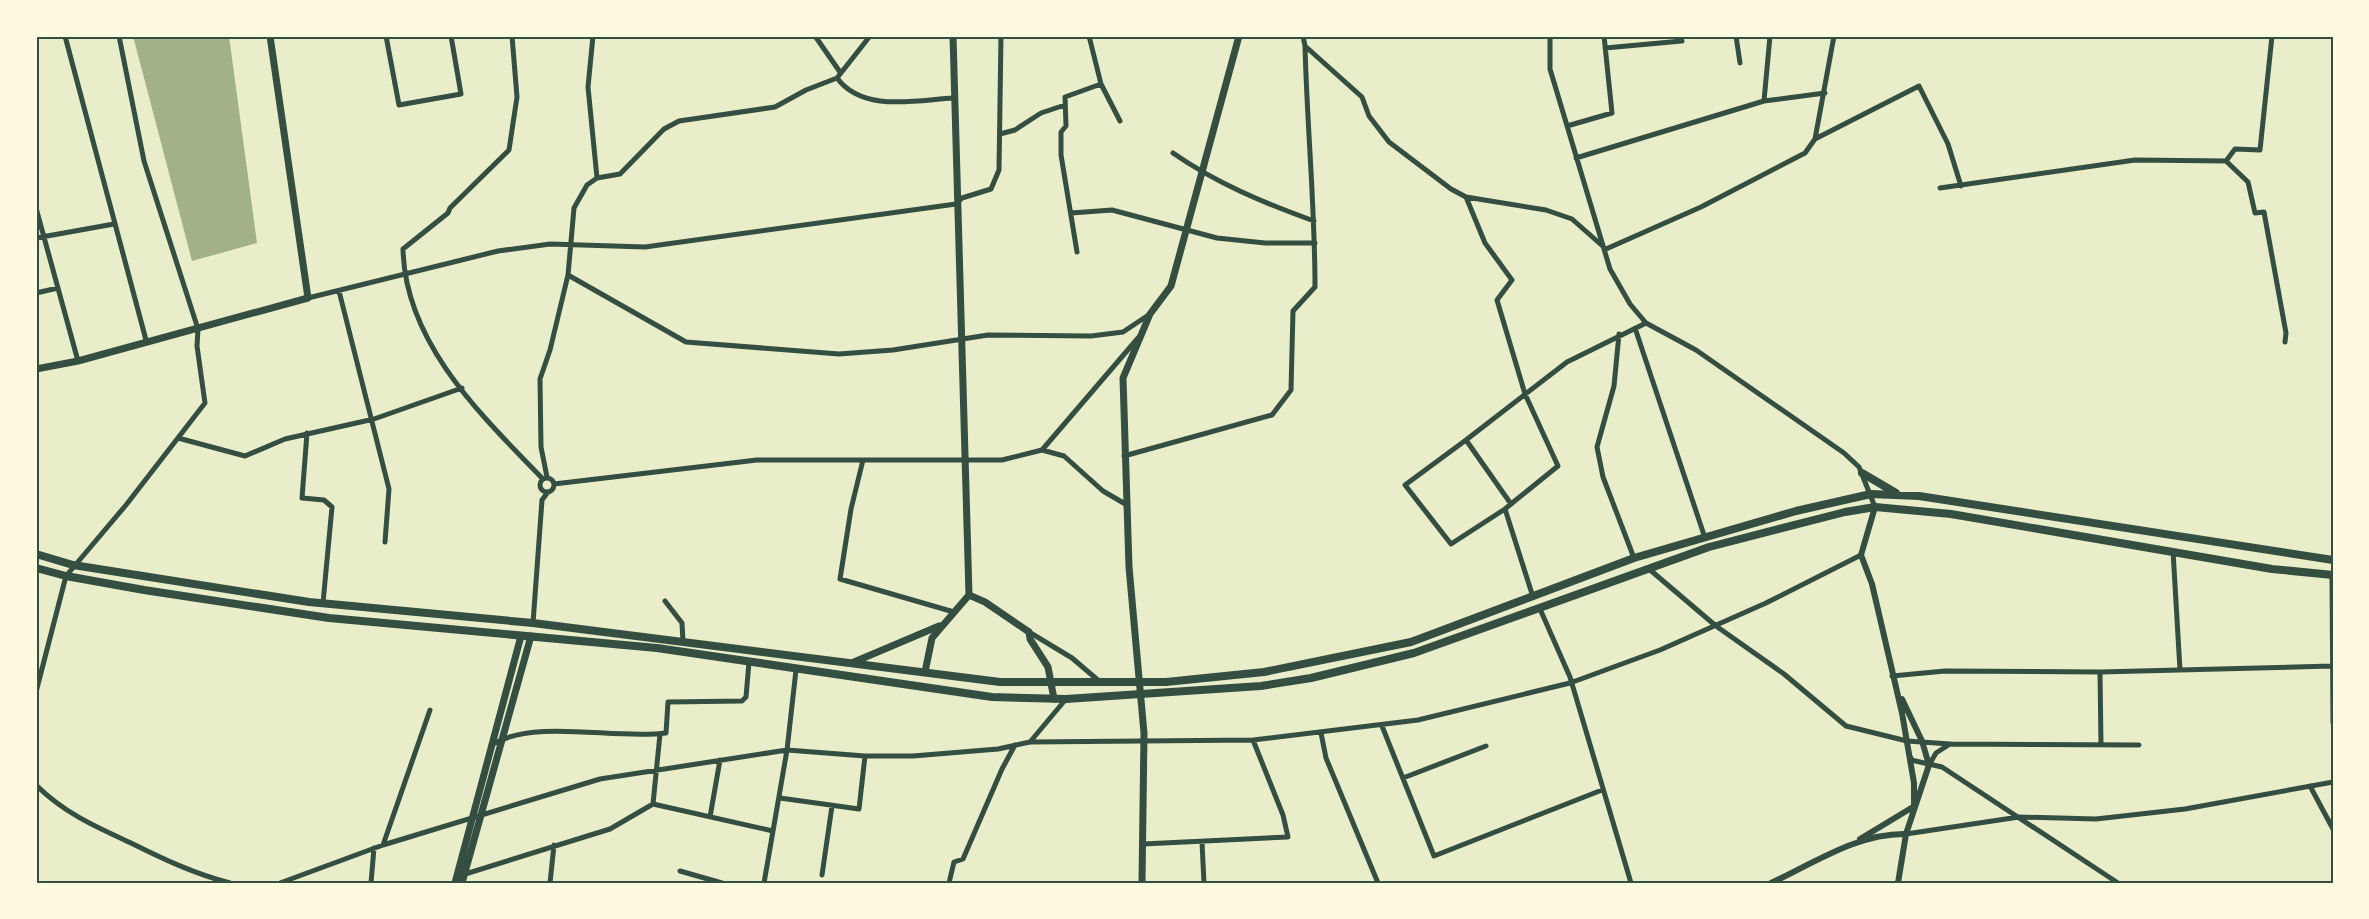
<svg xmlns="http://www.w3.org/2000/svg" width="2369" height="919" viewBox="0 0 2369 919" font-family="'Fira Sans',sans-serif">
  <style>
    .water { fill: #a3b18a }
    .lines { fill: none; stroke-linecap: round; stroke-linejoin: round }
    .minor { stroke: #344e41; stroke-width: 5 }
    .tertiary { stroke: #344e41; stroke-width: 6 }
    .secondary { stroke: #344e41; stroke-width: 7 }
    .trunk { stroke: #344e41; stroke-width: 8 }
    .neatline { fill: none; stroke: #344e41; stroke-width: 2 }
  </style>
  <rect width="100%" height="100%" fill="#e9edc9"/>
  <!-- water -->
  <path class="water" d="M133 36H229L257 243 192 261Z"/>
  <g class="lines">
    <!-- minor -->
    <path class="minor" d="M65 36 146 340
      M386 36 399 105 461 94 451 36
      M512 36 517 97 509 150 450 208 448 213 403 249C405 343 481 415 543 479
      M815 36 840 72
      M1089 36 1101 84 1120 121
      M1303 36 1305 46 1362 97 1369 116 1389 142 1451 189 1466 197 1546 210 1572 219 1606 249 1701 207 1805 153 1815 139 1834 36
      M1550 36V69L1610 269 1630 304 1646 323 1696 350 1844 453 1859 467 1875 507
      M1736 36 1740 63
      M1605 48 1682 41
      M837 78C863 113 916 100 954 98
      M1764 101 1770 36
      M1567 126 1612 113 1604 36
      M1000 134 1015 130 1041 113 1065 105
      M1815 139 1919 86 1948 144 1961 186
      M1173 153C1216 183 1264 203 1314 221
      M1576 158 1764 101 1825 93
      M2226 161 2235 149 2260 150 2272 36
      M597 178 620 174 664 129 679 121 775 107 806 90 837 78 870 36
      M1940 188 2135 160 2226 161 2248 182 2255 213 2264 212 2286 333 2285 342
      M1466 197 1485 243 1512 280 1497 300 1525 394 1558 466 1511 504
      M36 208 78 361
      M1071 213 1112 210 1217 238 1265 243H1315
      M36 238 114 224
      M1077 252 1061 155V132L1066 126 1065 97 1101 84
      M568 275 686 342 839 354 893 350 988 335 1091 336 1123 332 1150 314
      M339 291 389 489 385 542
      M36 293 58 288
      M308 298 498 251 550 244 645 247 956 204 962 198 991 189 999 170 1001 36
      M1635 328 1705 538
      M1619 334 1614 386 1597 447 1603 477 1634 558
      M307 433 302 498 324 500 332 507 323 603
      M178 438 245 456 285 439 374 419 462 388
      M1466 440 1405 485 1451 544 1505 509
      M1042 450 1138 338
      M1124 456 1272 415 1291 390 1293 311 1315 287C1315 206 1307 126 1305 46
      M863 460 851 509 840 579 954 612
      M547 477 541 447 540 379 550 350 568 275 574 208 587 185 597 178 588 87 593 36
      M540 485a7 7 0 1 1 14 0a7 7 0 1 1-14 0Z
      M554 484 757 460H1002L1042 450 1064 456 1103 491 1127 505
      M2173 551 2180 670
      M1649 569 1716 626 1784 674 1846 726 1907 741 1950 744 2139 745
      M2332 575 2333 723
      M1533 597 1505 509 1511 504 1466 440 1567 362 1646 323
      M665 601 682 623 683 642
      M1540 609 1570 677 1631 883
      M533 623 542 500 548 492
      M1029 632 1072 658 1099 681
      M2100 672 2101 745
      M1892 676 1945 671 2100 672 2332 666
      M36 692 66 576 126 505 205 403 197 346 198 329 144 161 119 36
      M1382 726 1434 856 1602 790
      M1321 733 1326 758 1378 883
      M1030 742 1066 699
      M495 743C539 719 616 740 666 733L668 702 742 701 746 697 749 662
      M1911 758V760L1942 767 2118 883
      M1929 765 1936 753 1950 744
      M1403 778 1486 746
      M36 785C64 813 96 827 131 843 163 859 195 874 230 883
      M2310 786 2333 829
      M780 798 859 809 865 756
      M653 804 660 734
      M710 817 720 760
      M1906 834 2019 817 2096 819 2185 809 2333 782
      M1202 842 1204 883
      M1143 844 1288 837 1283 815 1253 740
      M383 845 430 710
      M680 871 722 883
      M462 875 610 829 653 804 773 831
      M822 875 832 806
      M280 883 383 845 600 779 787 750 865 756H913L998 749 1030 742 1253 740 1418 720 1570 683 1660 650 1766 603 1861 555
      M371 883 374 848
      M550 883 554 845
      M764 883 787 750 796 670
      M949 883 954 862 963 859 1002 769 1015 745"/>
    <!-- tertiary -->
    <path class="tertiary" d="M1875 507 1861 555 1872 584 1902 713 1914 783V806
      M1860 839 1913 807
      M1771 883C1814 863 1858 833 1906 834
      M1898 883 1906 834 1929 765 1922 741 1902 699"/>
    <!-- secondary -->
    <path class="secondary" d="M36 369 78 361 308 298 270 36
      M969 595 985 602 1029 632 1030 639 1048 667 1054 699
      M854 662 939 626
      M925 672 932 638 969 595 953 36
      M455 883 521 636
      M462 883 531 636
      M1142 883 1144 733 1129 567 1123 378 1150 314 1171 286 1239 36"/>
    <!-- trunk -->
    <path class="trunk" d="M1862 473 1896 493
      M36 554 73 565 309 602 533 623 1000 682H1166L1264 672 1411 642 1634 558 1796 511 1871 494 1919 496 2333 560
      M36 568 66 576 144 590 329 618 657 648 992 697 1066 699 1261 686 1311 678 1414 653 1709 547 1845 512 1875 507 1951 514 2272 569 2333 575"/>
  </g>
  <!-- border -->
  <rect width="2369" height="919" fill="none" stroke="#fefae0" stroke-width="75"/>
  <rect x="38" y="38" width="2294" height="844" class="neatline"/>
</svg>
